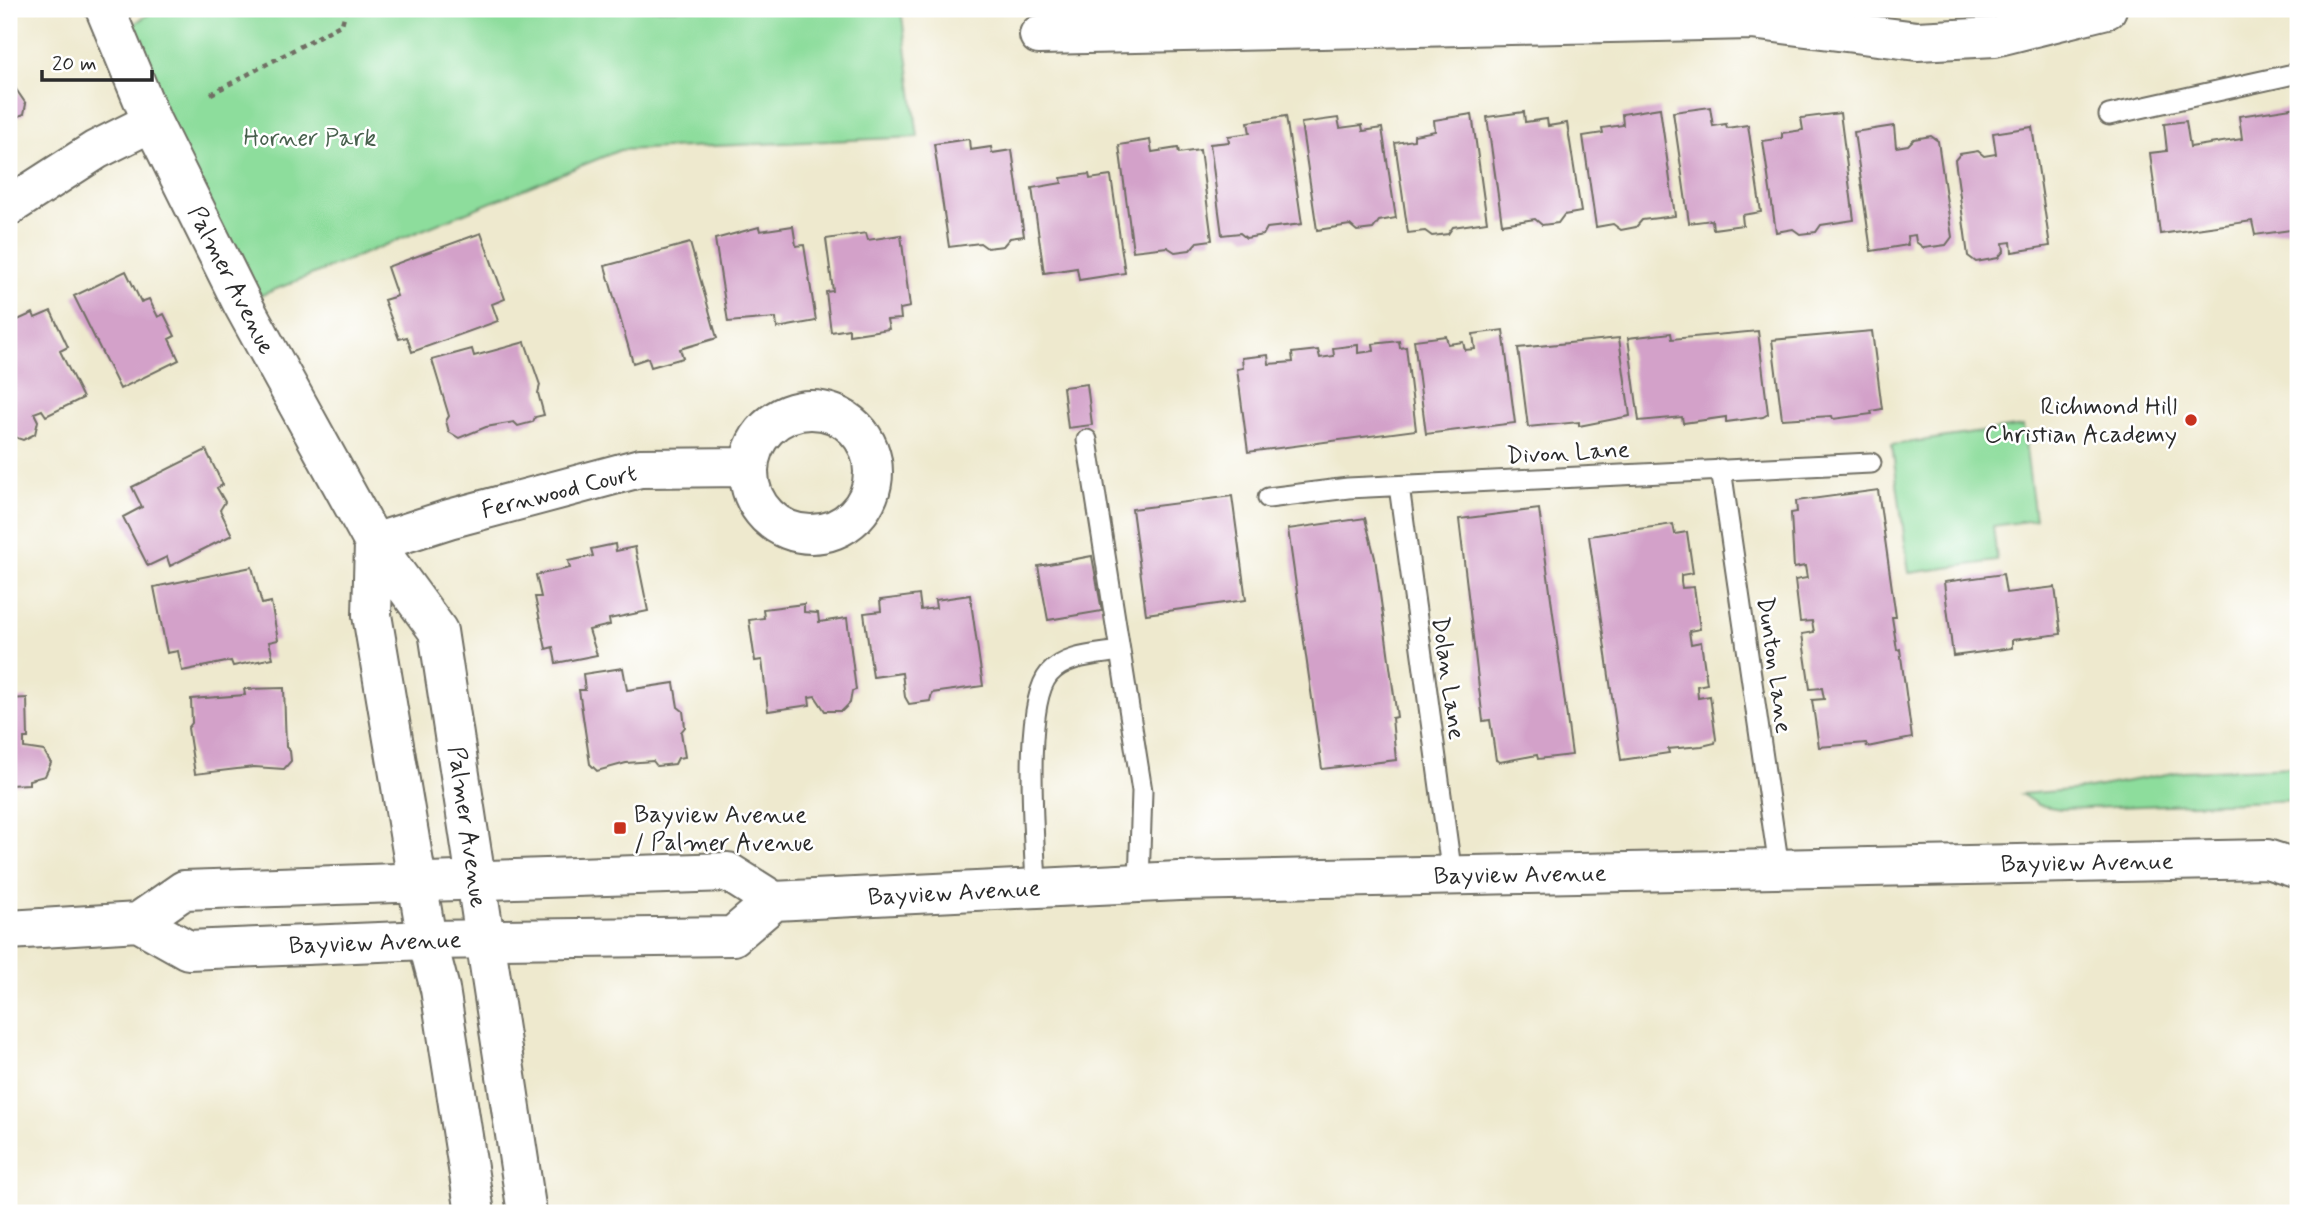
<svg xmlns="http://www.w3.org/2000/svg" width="2307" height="1222" viewBox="0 0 2307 1222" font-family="Mynerve,sans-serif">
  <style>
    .green { fill: #8ddd9c; stroke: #5c8464; stroke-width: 2 }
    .building { fill: #d3a1c9 }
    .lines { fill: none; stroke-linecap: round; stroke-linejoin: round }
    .service-casing { stroke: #6f6e64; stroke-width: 23 }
    .minor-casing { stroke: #6f6e64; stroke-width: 42 }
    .secondary-casing { stroke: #6f6e64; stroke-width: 42 }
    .path { stroke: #6f6e64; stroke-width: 4.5; stroke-dasharray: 5 5; stroke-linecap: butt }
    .service { stroke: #fff; stroke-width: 19 }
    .minor { stroke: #fff; stroke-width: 38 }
    .secondary { stroke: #fff; stroke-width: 38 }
    .poi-dot { fill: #c8321e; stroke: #fff; stroke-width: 2.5 }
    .labels { text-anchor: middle; stroke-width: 5; stroke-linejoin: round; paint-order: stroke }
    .park-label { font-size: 24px; fill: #48604d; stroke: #fff }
    .street-label { font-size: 24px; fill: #2b2b2b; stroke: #fff }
    .poi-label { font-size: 24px; fill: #2b2b2b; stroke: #fff; text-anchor: end }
  </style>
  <rect width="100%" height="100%" fill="#fff"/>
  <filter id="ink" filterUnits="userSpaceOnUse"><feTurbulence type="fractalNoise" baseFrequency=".0143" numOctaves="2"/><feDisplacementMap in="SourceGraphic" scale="14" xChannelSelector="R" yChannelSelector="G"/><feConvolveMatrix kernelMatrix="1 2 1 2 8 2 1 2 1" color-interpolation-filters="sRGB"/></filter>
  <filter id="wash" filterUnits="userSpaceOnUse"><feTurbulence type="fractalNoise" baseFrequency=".00686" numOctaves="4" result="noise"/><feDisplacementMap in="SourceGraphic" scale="28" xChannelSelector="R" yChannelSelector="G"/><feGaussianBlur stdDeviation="1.57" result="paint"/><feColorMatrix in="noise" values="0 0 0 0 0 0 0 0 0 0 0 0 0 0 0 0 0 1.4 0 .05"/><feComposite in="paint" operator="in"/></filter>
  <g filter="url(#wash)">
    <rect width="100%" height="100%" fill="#eee9ce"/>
    <!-- green -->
    <path class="green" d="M157 9H901L918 137 620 150 242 303 115 36Z
      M2023 426 2035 520 1993 526 1997 561 1909 573 1892 445Z
      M2298 767V800L2061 809 2038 805 2021 794 2084 789 2184 771Z"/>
    <g id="blocks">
      <!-- building -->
      <path class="building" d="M9 79 26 104 24 114 12 119 9 118Z
        M1710 107 1713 126 1726 124 1727 128 1748 125 1761 212 1742 215 1743 225 1713 229 1712 220 1689 223 1673 112Z
        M2298 107V229L2255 235 2252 221 2160 234 2150 153 2167 151 2164 124 2186 121 2190 147 2242 139 2239 116Z
        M1660 108 1675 216 1642 220 1636 227 1621 230 1613 224 1596 227 1583 136 1603 133 1602 128 1623 125 1622 114Z
        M1524 112 1525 122 1547 119 1548 126 1567 123 1581 212 1564 215 1558 223 1542 225 1535 219 1502 224 1487 117Z
        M1840 113 1854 220 1821 225 1816 232 1800 234 1793 229 1776 232 1763 141 1782 138V133L1803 130 1801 118Z
        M1472 114 1487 222 1453 227 1448 234 1432 236 1425 231 1408 233 1395 143 1414 140V135L1435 131 1434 120Z
        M1286 116 1302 224 1267 228 1263 235 1246 238 1240 233 1222 235 1210 144 1229 142 1228 136 1250 133 1248 122Z
        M1338 118 1340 128 1362 125 1363 131 1382 128 1396 218 1379 221 1373 229 1357 231 1350 225 1317 230 1301 123Z
        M1894 126 1896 147 1908 145 1914 139 1931 136 1938 141 1952 237 1946 245 1924 248 1916 242 1915 235 1907 236 1908 245 1871 251 1854 132Z
        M2032 127 2050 246 2012 252 2011 242 2003 243 2004 251 1998 258 1976 262 1968 256 1955 160 1960 154 1978 151 1984 156 1996 154 1993 133Z
        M969 139 970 150 991 147 992 153 1012 150 1024 236 1010 238 1003 246 987 248 980 243 949 247 934 144Z
        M1150 140 1152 152 1178 148 1179 153 1200 150 1212 240 1197 242 1190 250 1175 252 1167 247 1133 251 1119 145Z
        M1089 174 1090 179 1111 176 1125 273 1079 280 1077 268 1044 273 1032 188 1062 183 1061 178Z
        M793 226 796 246 804 245 816 321 777 328 776 318 728 322 715 239 759 227 760 231Z
        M481 233 505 299 492 304 498 321 412 352 407 337 399 339 384 300 397 296 387 267Z
        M866 233 868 240 901 235 910 307 900 309 901 319 887 320 889 329 849 335V329L831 332 826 292 833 291 826 239Z
        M690 243 717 338 680 349 683 358 651 367 648 358 633 363 605 266Z
        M126 271 141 302 149 299 158 317 164 314 175 336 169 339 179 360 120 389 74 296Z
        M51 311 68 347 60 351 83 398 46 416 42 410 34 413 38 421 35 434 23 440 17 438 9 428V324L33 313 35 318Z
        M1503 330 1515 423 1426 434 1414 340 1446 336 1448 344 1463 342 1465 350 1475 349 1473 334Z
        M1758 331 1768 414 1763 417 1726 422V417L1683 423 1682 417 1639 421 1628 338 1671 333 1672 339Z
        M1872 331 1882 409 1871 411 1872 414 1833 419 1832 416 1782 419 1772 340Z
        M1619 338 1630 416 1579 426V422L1528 427 1518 348Z
        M1399 341 1400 348 1406 347 1416 430 1248 452 1237 369 1243 368 1242 358 1268 355 1269 364 1293 362 1292 353 1318 350 1320 358 1334 356 1333 348 1358 345V353L1374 351 1373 344Z
        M525 342 540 385 538 393 544 415 535 417 533 422 518 426 514 422 486 427 459 438 449 432 446 421 449 416 432 360 472 349 474 356Z
        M1087 384 1092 425 1068 428 1063 387Z
        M206 450 223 485 217 488 225 502 220 510 232 535 170 566 167 557 148 566 123 517 142 507 132 487Z
        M1878 490 1896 617H1892L1897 650 1900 649 1912 738 1867 747 1866 743 1819 747 1812 700 1824 699 1822 688 1810 689 1802 634 1814 632 1812 621 1800 622 1795 580 1807 578 1805 566 1794 568 1791 513 1797 512 1796 501Z
        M1232 496 1246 600 1146 614 1132 509Z
        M1539 509 1572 755 1538 759 1537 755 1500 762 1496 760 1490 720 1483 721 1459 519Z
        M1365 518 1375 558 1397 717 1392 718 1396 760 1322 769 1288 529Z
        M1673 524 1675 534 1687 532 1693 573 1681 575V582L1682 588 1694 587 1700 629 1689 631 1690 638 1691 644 1701 642 1707 684 1697 686 1698 698 1710 696 1716 739 1715 743 1702 746 1668 749 1669 753 1621 760 1589 536Z
        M615 544 616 551 635 547 648 611 609 619 610 625 589 630 597 655 556 663 553 647 546 649 535 597H541L536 575 570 568 568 561 593 556 591 549Z
        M1092 556 1102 611 1048 620 1038 566Z
        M252 567 262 604 271 602 278 640 269 642 273 658 233 666 231 661 182 671 178 651 167 653 154 587Z
        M2003 574 2006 593 2055 587 2061 634 2012 640V648L1953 656 1944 582Z
        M919 595 921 610 936 608 935 600 970 595 983 686 932 693 930 701 909 704 905 697 902 673 873 677 864 613 881 611 880 600Z
        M804 604V612L818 613 819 622 847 618 856 690 852 691 850 703 842 711H825L815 696 809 697 810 705 768 711 762 660 755 661 749 620 764 618 763 609Z
        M623 668 627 690 674 683 678 707 683 711 685 727 681 732 685 757 678 758 675 764 657 766 653 761 626 763 597 771 590 764 579 690H585L583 674Z
        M284 688 286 747 290 751 291 761 284 769 254 767 195 774 188 728 192 723 191 699 245 695 244 689Z
        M27 698 28 738H24V748L44 751 51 763 45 776 29 780V784L9 785V699Z"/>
    </g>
  </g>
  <g filter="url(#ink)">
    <use href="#blocks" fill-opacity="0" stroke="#6f6e64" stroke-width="2"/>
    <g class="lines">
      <defs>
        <path id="service" d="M2109 115 2298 73
          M1087 440 1142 791 1139 883
          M1721 469 1779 868
          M1399 486 1452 876
          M1268 498 1348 488 1871 463
          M1036 888C1035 843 1022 705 1049 674 1066 655 1096 655 1120 651"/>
        <path id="minor" d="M105 9 152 122 242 303 374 543 438 631 527 1213
          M1039 35 1752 20 1917 41 1995 37 2107 9
          M9 206 96 150 152 122
          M749 472a62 62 0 1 1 124 0a62 62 0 1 1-124 0Z
          M374 543 372 615 427 940 440 989 475 1213
          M374 543 449 519 640 468 748 467"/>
        <path id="secondary" d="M138 922 188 950 427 940 733 936 774 901
          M9 930 138 922 184 890 728 872 774 901 1179 881 2267 859 2298 869"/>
      </defs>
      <!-- service casing -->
      <use href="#service" class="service-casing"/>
      <!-- minor casing -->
      <use href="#minor" class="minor-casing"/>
      <!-- secondary casing -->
      <use href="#secondary" class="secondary-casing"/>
      <!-- path -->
      <path class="path" d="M211 94 342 24 346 9"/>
      <!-- service -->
      <use href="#service" class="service"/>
      <!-- minor -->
      <use href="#minor" class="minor"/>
      <!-- secondary -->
      <use href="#secondary" class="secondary"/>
    </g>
  </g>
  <!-- markers -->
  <g class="poi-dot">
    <circle cx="2191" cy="420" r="7"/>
    <rect x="613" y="821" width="14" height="14" rx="3.5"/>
  </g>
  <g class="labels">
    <!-- park labels -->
    <g class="park-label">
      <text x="310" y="145">Horner Park</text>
    </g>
    <!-- street labels -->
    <g class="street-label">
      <text transform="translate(232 280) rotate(63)" y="8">Palmer Avenue</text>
      <text transform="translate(1568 452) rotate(-3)" y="8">Divon Lane</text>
      <text transform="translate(559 491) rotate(-14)" y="8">Fernwood Court</text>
      <text transform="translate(1775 665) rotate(82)" y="8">Dunton Lane</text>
      <text transform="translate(1449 678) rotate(82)" y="8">Dolan Lane</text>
      <text transform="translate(468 827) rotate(82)" y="8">Palmer Avenue</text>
      <text transform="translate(2087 862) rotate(-1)" y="8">Bayview Avenue</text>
      <text transform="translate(1520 874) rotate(-1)" y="8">Bayview Avenue</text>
      <text transform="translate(954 892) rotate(-3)" y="8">Bayview Avenue</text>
      <text transform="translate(375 942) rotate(-2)" y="8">Bayview Avenue</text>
    </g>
    <!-- poi labels -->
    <g class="poi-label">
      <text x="2177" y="414">Richmond Hill<tspan x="2177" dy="28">Christian Academy</tspan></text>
      <text x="634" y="822" text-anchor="start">Bayview Avenue<tspan x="634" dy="28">/ Palmer Avenue</tspan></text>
    </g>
  </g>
  <!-- margin -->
  <rect width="2307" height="1222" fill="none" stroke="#fff" stroke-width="35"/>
  <!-- scale -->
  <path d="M42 70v10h110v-10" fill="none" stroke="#2b2b2b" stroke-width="3.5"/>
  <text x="52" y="70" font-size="21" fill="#2b2b2b" stroke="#ffffff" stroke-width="5" paint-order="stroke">20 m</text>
</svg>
